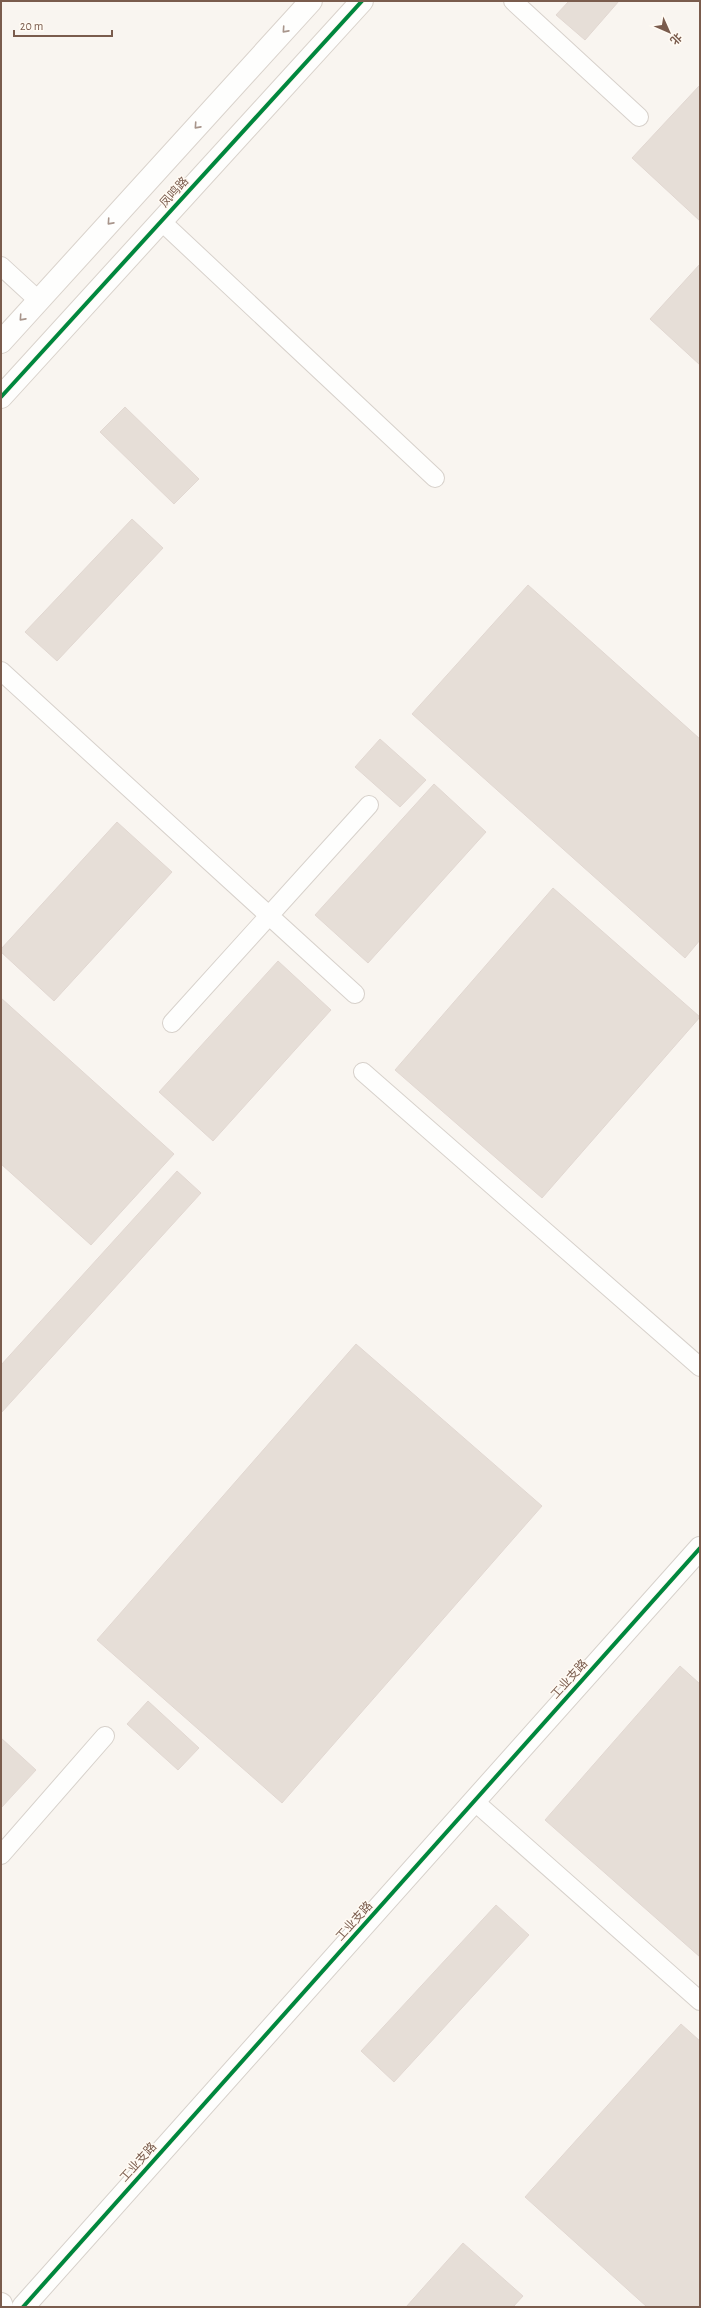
<svg xmlns="http://www.w3.org/2000/svg" width="701" height="2308" viewBox="0 0 701 2308" font-family="'Alegreya Sans','Noto Sans SC',sans-serif">
  <style>
    .building { fill: #e6ded7; stroke: #e2d8d2 }
    .lines { fill: none; stroke-linecap: round; stroke-linejoin: round }
    .lane-casing { stroke: #d7d1cb; stroke-width: 20 }
    .street-casing { stroke: #d7d1cb; stroke-width: 24 }
    .secondary-casing { stroke: #d9d2cb; stroke-width: 24 }
    .lane { stroke: #fefefd; stroke-width: 18 }
    .street { stroke: #fefefd; stroke-width: 22 }
    .secondary { stroke: #fefefd; stroke-width: 22 }
    .cycleway-casing { stroke: #fffaf3; stroke-width: 6 }
    .cycleway { stroke: #00873e; stroke-width: 4 }
    .oneway { stroke: #a8958b }
    .labels { text-anchor: middle; stroke-width: 3; stroke-linejoin: round; paint-order: stroke }
    .street-label { font-size: 12px; fill: #7a5c4d; stroke: #fffaf3 }
  </style>
  <rect width="100%" height="100%" fill="#f9f5f0"/>
  <!-- building -->
  <path class="building" d="M569 1H619L585 40 556 15Z
    M700 85V221L632 158Z
    M700 264V365L650 319Z
    M125 407 199 479 174 504 100 432Z
    M132 519 163 548 57 661 25 632Z
    M528 585 700 739V940L685 958 412 714Z
    M380 739 426 780 400 807 355 767Z
    M434 784 486 832 368 963 315 915Z
    M117 822 172 872 54 1001 1 952V949Z
    M553 888 700 1017 542 1198 395 1070Z
    M278 961 331 1010 213 1141 159 1092Z
    M1 998 174 1154 91 1245 1 1164Z
    M177 1171 201 1193 1 1413V1365Z
    M356 1344 542 1506 282 1803 97 1640Z
    M680 1666 700 1684V1957L545 1820Z
    M148 1701 199 1748 178 1770 127 1724Z
    M1 1738 36 1770 1 1808Z
    M496 1905 529 1935 394 2082 361 2051Z
    M681 2024 700 2041V2307H647L525 2197Z
    M463 2243 523 2296 513 2307H406Z"/>
  <g class="lines">
    <defs>
      <path id="lane" d="M513 1 639 117
        M161 221 435 478
        M1 266 38 300
        M1 671 355 994
        M172 1023 369 805
        M363 1072 700 1367
        M474 1801 700 2001
        M1 1855 105 1736"/>
      <path id="street" d="M23 2307 700 1548"/>
      <path id="secondary" d="M1 342 311 1
        M1 397 362 1
        M1 2304 2 2307"/>
    </defs>
    <!-- lane casing -->
    <use href="#lane" class="lane-casing"/>
    <!-- street casing -->
    <use href="#street" class="street-casing"/>
    <!-- secondary casing -->
    <use href="#secondary" class="secondary-casing"/>
    <!-- lane -->
    <use href="#lane" class="lane"/>
    <!-- street -->
    <use href="#street" class="street"/>
    <!-- secondary -->
    <use href="#secondary" class="secondary"/>
    <defs>
      <path id="cycleway" d="M1 397 362 1
        M23 2307 700 1548"/>
    </defs>
    <!-- cycleway casing -->
    <use href="#cycleway" class="cycleway-casing"/>
    <!-- cycleway -->
    <use href="#cycleway" class="cycleway"/>
  </g>
  <!-- one-way arrows -->
  <defs><path id="oneway-chevron" d="M-2-3.5L2.5 0L-2 3.5" fill="none" stroke-width="1.6" stroke-linecap="round" stroke-linejoin="round"/></defs>
  <g class="oneway">
    <use href="#oneway-chevron" transform="translate(285 30) rotate(132)"/>
    <use href="#oneway-chevron" transform="translate(197 126) rotate(132)"/>
    <use href="#oneway-chevron" transform="translate(110 222) rotate(132)"/>
    <use href="#oneway-chevron" transform="translate(22 318) rotate(132)"/>
  </g>
  <g class="labels">
    <!-- street labels -->
    <g class="street-label">
      <text transform="translate(174 192) rotate(-48)" y="4">凤鸣路</text>
      <text transform="translate(569 1679) rotate(-48)" y="4">工业支路</text>
      <text transform="translate(354 1921) rotate(-48)" y="4">工业支路</text>
      <text transform="translate(138 2162) rotate(-48)" y="4">工业支路</text>
    </g>
  </g>
  <!-- border -->
  <rect width="701" height="2308" fill="none" stroke="#7a5c4d" stroke-width="4"/>
  <!-- north arrow -->
  <g transform="translate(669 32) rotate(135)" stroke="#fffaf3" stroke-width="3" paint-order="stroke">
  <path d="M0-3L7 15L0 10L-7 15Z" fill="#7a5c4d"/>
  <text y="-6" font-size="11" font-weight="bold" text-anchor="middle" fill="#7a5c4d">北</text>
  </g>
  <!-- scale -->
  <path d="M14 30v6h98v-6" fill="none" stroke="#7a5c4d" stroke-width="2"/>
  <text x="20" y="30" font-size="12" fill="#7a5c4d" stroke="#fffaf3" stroke-width="3" paint-order="stroke">20 m</text>
</svg>
